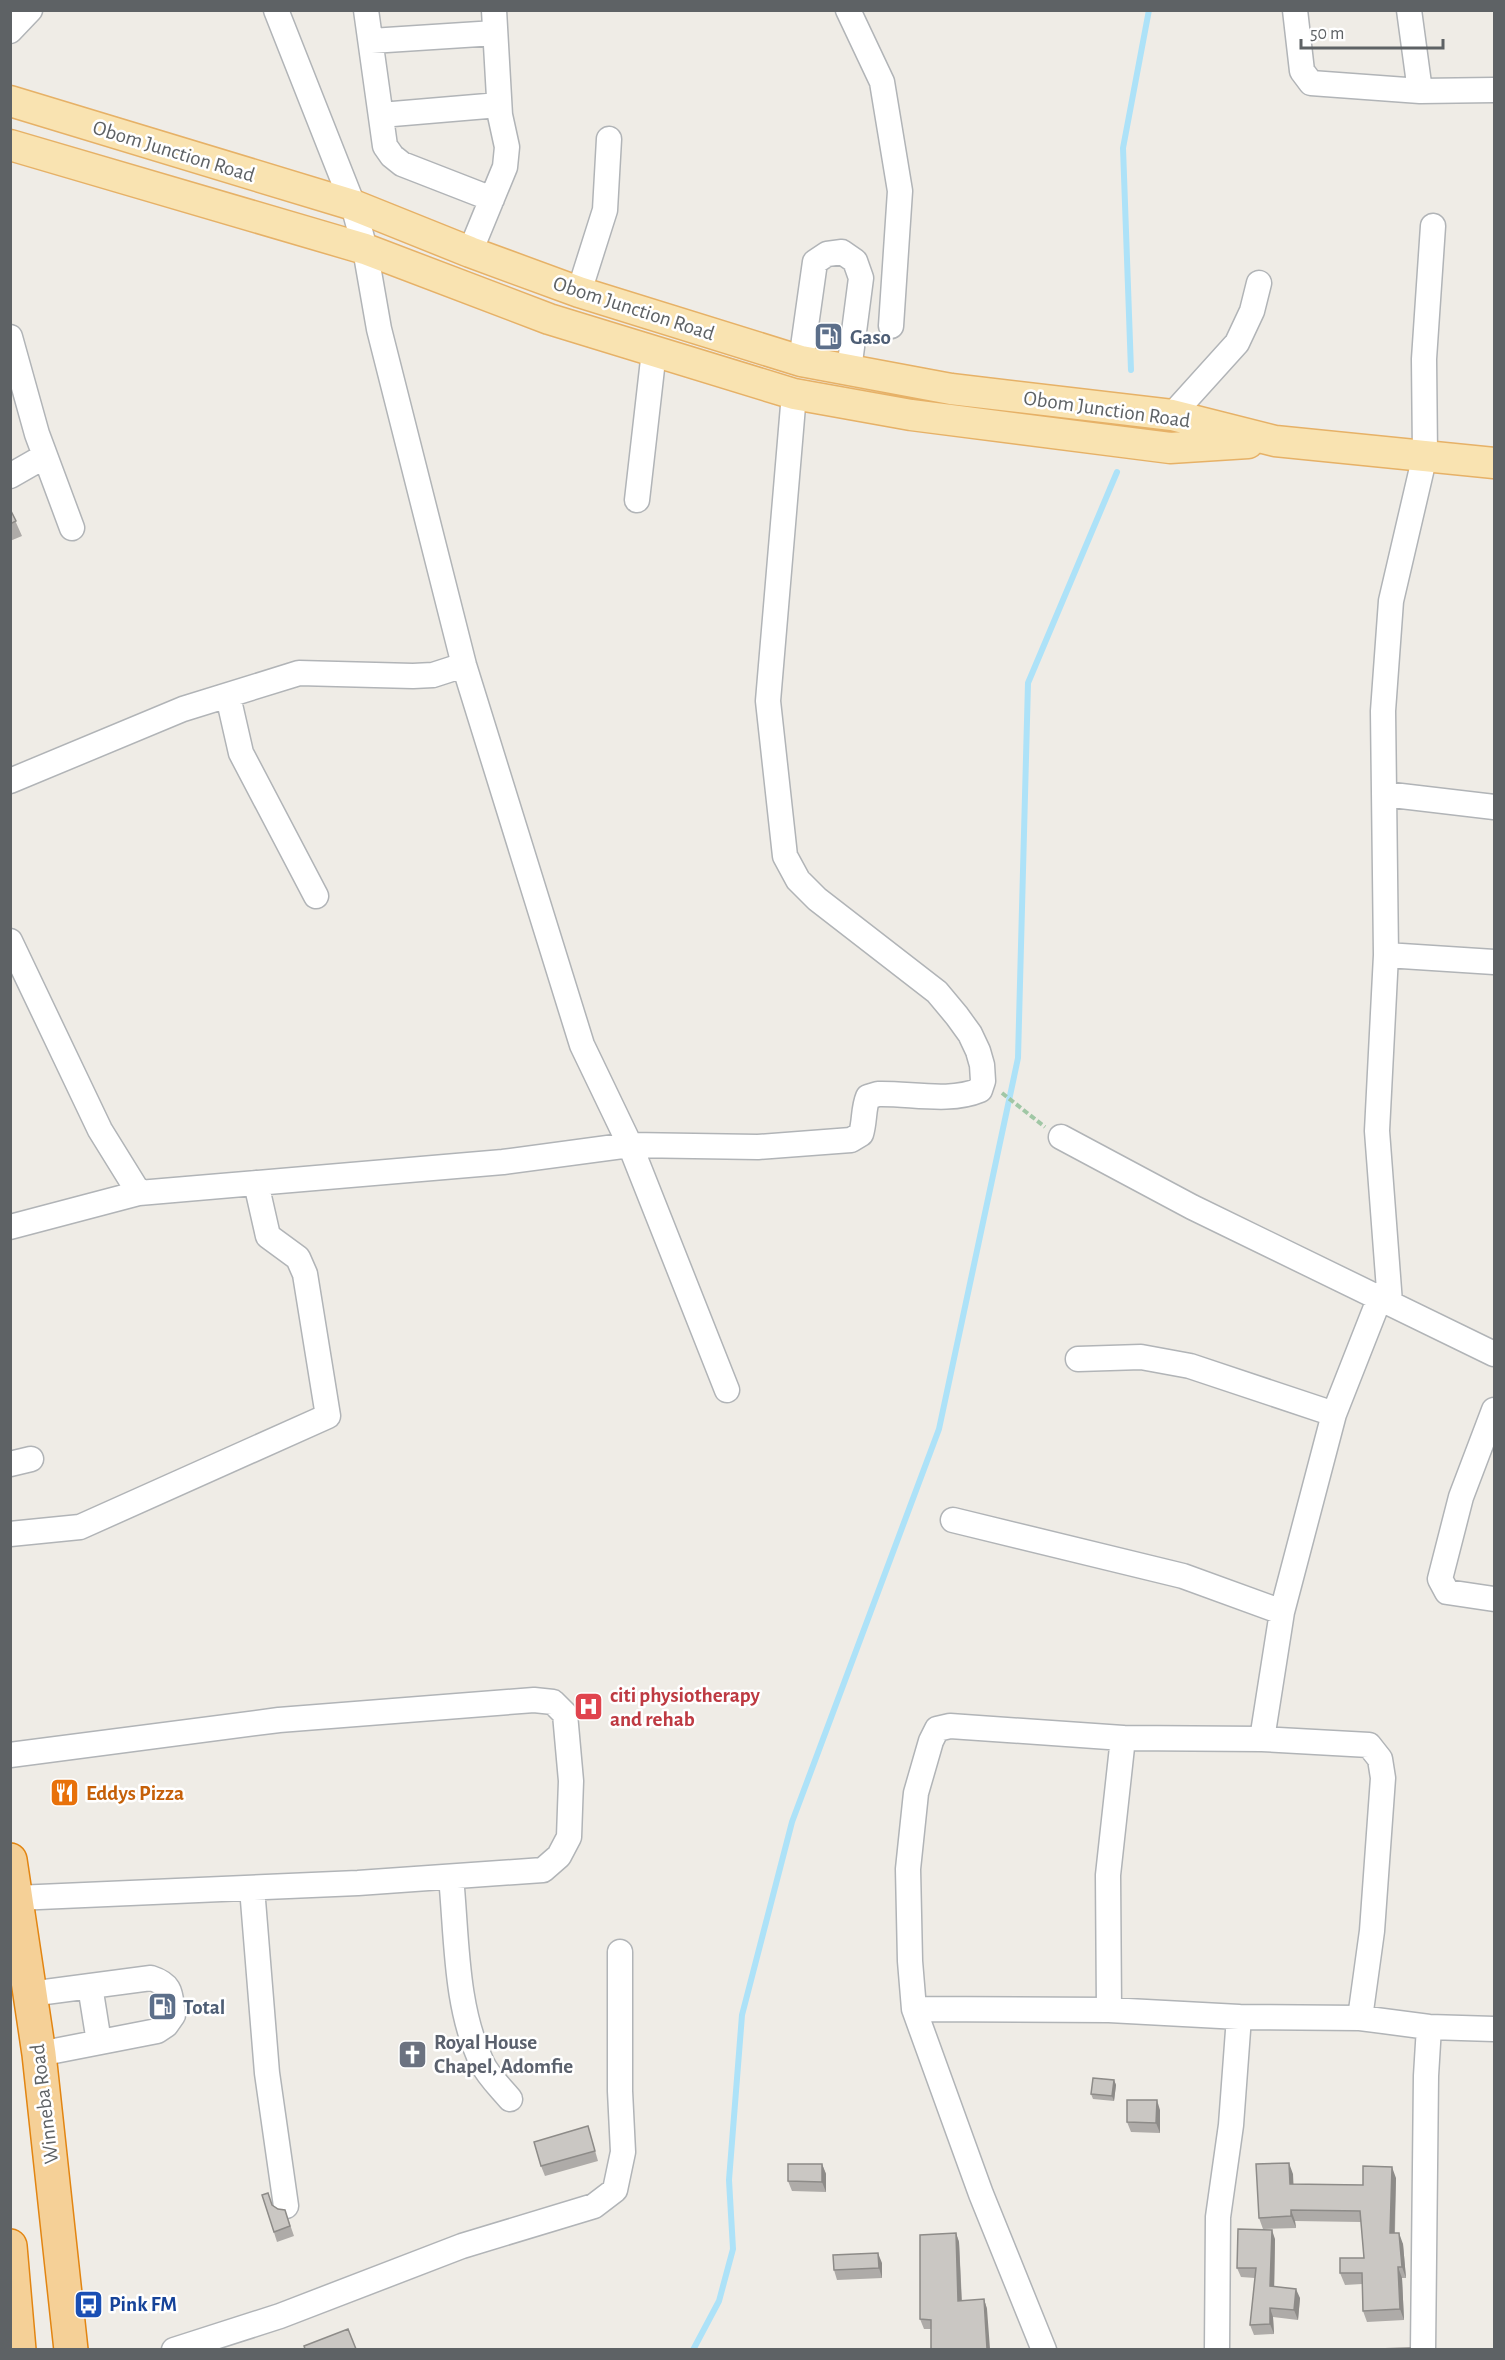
<svg xmlns="http://www.w3.org/2000/svg" width="1505" height="2360" viewBox="0 0 1505 2360" font-family="'Alegreya Sans',sans-serif">
  <style>
    .lines { fill: none; stroke-linecap: round; stroke-linejoin: round }
    .stream { stroke: #ade2f8; stroke-width: 6 }
    .minor-casing { stroke: #b1b4b7; stroke-width: 27 }
    .major-casing { stroke: #e6b167; stroke-width: 33 }
    .highway-casing { stroke: #e28512; stroke-width: 36 }
    .path { stroke: #a0c7a5; stroke-width: 4; stroke-dasharray: 6 3; stroke-linecap: butt }
    .minor { stroke: #fff; stroke-width: 24 }
    .major { stroke: #f9e3b1; stroke-width: 30 }
    .highway { stroke: #f5d097; stroke-width: 33 }
    .wall { fill: #aeaba8 }
    .shaded-wall { fill: #8d8b88 }
    .building { fill: #cac7c3; stroke: #8d8b88; stroke-width: 1.5 }
    .labels { text-anchor: middle; stroke-width: 5; stroke-linejoin: round; paint-order: stroke }
    .street-label { font-size: 21px; fill: #5e6265; stroke: #fff }
    .service-label { font-size: 21px; font-weight: bold; fill: #4e5e75; stroke: #fff; text-anchor: start }
    .health-label { font-size: 21px; font-weight: bold; fill: #be3a42; stroke: #fff; text-anchor: start }
    .food-label { font-size: 21px; font-weight: bold; fill: #c56008; stroke: #fff; text-anchor: start }
    .worship-label { font-size: 21px; font-weight: bold; fill: #5b616d; stroke: #fff; text-anchor: start }
    .transit-label { font-size: 21px; font-weight: bold; fill: #164399; stroke: #fff; text-anchor: start }
  </style>
  <rect width="100%" height="100%" fill="#efece6"/>
  <g class="lines">
    <!-- stream -->
    <path class="stream" d="M1131 370 1123 148 1149 10
      M693 2350 719 2301 733 2249 729 2180 742 2015 792 1822 939 1429 1018 1058 1028 683 1117 472"/>
    <defs>
      <path id="minor" d="M276 10 353 205 365 249 379 329 464 665 582 1045 630 1145 727 1390
        M366 10 385 146 392 156 402 164 492 199
        M848 10 882 82 900 191 891 326
        M1295 10 1302 71 1311 83 1420 91 1494 90
        M1409 10 1420 91
        M10 31 30 10
        M371 41 495 33
        M381 115 499 105
        M470 252 505 167 507 147 500 115 494 10
        M579 292 605 210 609 139
        M10 337 37 434 72 528
        M801 361 815 262 827 254 842 252 855 261 861 278 849 370
        M1172 415 1237 343 1252 311 1259 283
        M10 476 45 456
        M637 500 654 351
        M228 696 241 753 316 896
        M10 781 183 709 299 673 413 676 433 675 464 665
        M1384 794 1494 807
        M10 941 100 1130 139 1193
        M1386 955 1494 962
        M1061 1137 1192 1207 1494 1354
        M10 1227 139 1193 503 1162 630 1145 758 1147 851 1140 861 1134C865 1121 863 1109 868 1097L878 1094C910 1093 949 1103 980 1090L983 1081 982 1065 978 1051 970 1034 957 1016 937 992 817 899 798 880 785 856 768 701 794 394
        M1390 1303 1377 1131 1386 955 1383 711 1391 601 1425 455 1424 359 1433 226
        M1078 1359 1141 1357 1190 1366 1334 1414
        M1494 1410 1461 1497 1440 1579 1447 1592 1494 1599
        M10 1464 31 1459
        M953 1520 1183 1576 1282 1612
        M10 1534 80 1527 328 1416 305 1274 298 1258 268 1236 256 1183
        M1262 1739 1282 1612 1334 1414 1380 1297
        M10 1755 279 1720 534 1700 553 1702 565 1714 571 1781 569 1837 559 1856 543 1870 358 1883 16 1898
        M451 1877C457 1938 455 2007 482 2063 488 2076 501 2088 510 2099
        M252 1888 267 2073 286 2206
        M90 1986 99 2042
        M30 1994 151 1978C173 1985 170 1995 173 2015L166 2025 157 2031 39 2054
        M914 2009 1109 2010 1239 2017 1360 2018 1429 2027 1494 2029
        M1109 2010 1108 1875 1123 1738
        M174 2350 280 2316 462 2246 594 2206 615 2190 623 2152 620 2091V1952
        M1044 2350 981 2194 914 2009 910 1961 908 1869 916 1793 931 1741 937 1729 950 1726 1123 1738 1262 1739 1369 1745 1380 1759 1383 1778 1372 1931 1360 2018
        M1217 2350 1218 2217 1231 2125 1239 2017
        M1423 2350 1426 2076 1429 2027"/>
      <path id="major" d="M10 101 353 205 470 252 579 292 801 361 951 389 1172 415 1275 441 1494 463
        M10 145 365 249 549 319 794 394 911 415 1170 448 1248 443"/>
      <path id="highway" d="M10 1860 39 2054 71 2350
        M10 2246 19 2350"/>
    </defs>
    <!-- minor casing -->
    <use href="#minor" class="minor-casing"/>
    <!-- major casing -->
    <use href="#major" class="major-casing"/>
    <!-- highway casing -->
    <use href="#highway" class="highway-casing"/>
    <!-- path -->
    <path class="path" d="M1002 1093 1045 1127"/>
    <!-- minor -->
    <use href="#minor" class="minor"/>
    <!-- major -->
    <use href="#major" class="major"/>
    <!-- highway -->
    <use href="#highway" class="highway"/>
  </g>
  <!-- wall -->
  <path class="wall" d="M10 509 22 536 10 541Z
    M1114 2080 1116 2085 1114 2101 1093 2099 1091 2094Z
    M1160 2110V2133L1131 2132 1127 2122Z
    M588 2126 598 2161 545 2176 541 2166Z
    M822 2164 826 2174V2192L792 2191 788 2181Z
    M1293 2174V2184L1363 2185 1396 2178 1395 2233 1403 2244 1406 2278H1402L1404 2320 1367 2322 1363 2311 1362 2284 1345 2285 1340 2273 1364 2258 1361 2222 1295 2221 1296 2228 1263 2229 1259 2218Z
    M262 2195 272 2205 278 2209 285 2210 294 2236 277 2242Z
    M956 2233 959 2242 962 2301 984 2299 987 2309 931 2329H924L920 2319Z
    M1275 2239 1274 2287 1300 2298 1298 2320 1273 2317 1274 2334 1254 2335 1250 2325 1255 2278 1241 2277 1237 2268Z
    M882 2263V2278L837 2280 834 2270Z"/>
  <!-- shaded-wall -->
  <path class="shaded-wall" d="M1114 2080 1116 2085 1114 2101 1112 2096Z
    M1157 2100 1160 2110V2133L1156 2123Z
    M1289 2163 1293 2174 1294 2195 1290 2184Z
    M822 2164 826 2174V2192L822 2182Z
    M1392 2167 1396 2178 1394 2245 1390 2233Z
    M1291 2210 1295 2221 1296 2228 1291 2216Z
    M1272 2230 1275 2239 1274 2296 1270 2286Z
    M956 2233 959 2242 962 2311 958 2301Z
    M1399 2233 1403 2244 1406 2278 1402 2267Z
    M878 2253 882 2263V2278L879 2268Z
    M1398 2267 1402 2278 1404 2320 1400 2309Z
    M1296 2289 1300 2298 1298 2320 1294 2310Z
    M984 2299 987 2309 990 2349H987Z
    M1270 2308 1273 2317 1274 2334 1270 2324Z"/>
  <!-- building -->
  <path class="building" d="M10 509 16 521 10 524Z
    M1093 2078 1114 2080 1112 2096 1091 2094Z
    M1127 2100H1157L1156 2123 1127 2122Z
    M588 2126 595 2151 541 2166 534 2142Z
    M1289 2163 1290 2184 1363 2185V2166L1392 2167 1390 2233H1399L1402 2267H1398L1400 2309 1363 2311 1362 2273H1340V2258H1364L1360 2211 1291 2210V2216L1259 2218 1256 2164Z
    M788 2164H822V2182L788 2181Z
    M268 2193 272 2205 278 2209 285 2210 290 2226 274 2232 262 2195Z
    M1238 2229 1272 2230 1270 2286 1296 2289 1294 2310 1270 2308V2324L1250 2325 1256 2268H1237Z
    M956 2233 958 2301 984 2299 987 2349H931V2320L920 2319V2235Z
    M878 2253 879 2268 834 2270 833 2255Z
    M348 2329 356 2349H305L304 2346Z
    M1410 2348 1411 2349H1377Z"/>
  <!-- icons -->
  <defs>
    <symbol id="fuel-square" viewBox="-11 -11 22 22"><rect x="-9" y="-9" width="18" height="18" rx="4" fill="#5c6f8a" stroke="#fff"/><path d="M-5.5-6h7V0h2V4h1.3V-2.5L3-4.5l.8-.8L6-3V5H2.5V1h-1V6h-7ZM-4.2-4.7v3.2H.2V-4.7Z" fill="#fff"/></symbol>
    <symbol id="hospital-square" viewBox="-11 -11 22 22"><rect x="-9" y="-9" width="18" height="18" rx="4" fill="#e0444e" stroke="#fff"/><path d="M-5-5h3v3.5h4V-5h3V5h-3V1.5h-4V5h-3Z" fill="#fff"/></symbol>
    <symbol id="restaurant-square" viewBox="-11 -11 22 22"><rect x="-9" y="-9" width="18" height="18" rx="4" fill="#e8710a" stroke="#fff"/><path d="M-5-6h1v4h1v-4h1v4h1v-4h1v5L-1.5 .5V6h-2V.5L-5-1ZM5-6V6H3V1.5H1.5Q1.5-4 5-6Z" fill="#fff"/></symbol>
    <symbol id="church-square" viewBox="-11 -11 22 22"><rect x="-9" y="-9" width="18" height="18" rx="4" fill="#6b7280" stroke="#fff"/><path d="M-1.2-6h2.4v3.5h3.3v2.4h-3.3V6h-2.4V-.1h-3.3v-2.4h3.3Z" fill="#fff"/></symbol>
    <symbol id="bus-square" viewBox="-11 -11 22 22"><rect x="-9" y="-9" width="18" height="18" rx="4" fill="#1a4fb4" stroke="#fff"/><path d="M-5-6H5V4H4V6H2V4H-2V6H-4V4H-5ZM-3.5-4V0h7V-4ZM-3.5 1.2v1.5H-2V1.2ZM2 1.2v1.5H3.5V1.2Z" fill="#fff"/></symbol>
  </defs>
  <g fill-rule="evenodd">
    <use href="#fuel-square" x="812" y="320" width="33" height="33"/>
    <use href="#hospital-square" x="572" y="1690" width="33" height="33"/>
    <use href="#restaurant-square" x="48" y="1776" width="33" height="33"/>
    <use href="#fuel-square" x="146" y="1990" width="33" height="33"/>
    <use href="#church-square" x="396" y="2038" width="33" height="33"/>
    <use href="#bus-square" x="72" y="2288" width="33" height="33"/>
  </g>
  <g class="labels">
    <!-- street labels -->
    <g class="street-label">
      <text transform="translate(174 151) rotate(17)" y="7">Obom Junction Road</text>
      <text transform="translate(634 308) rotate(18)" y="7">Obom Junction Road</text>
      <text transform="translate(1107 409) rotate(8)" y="7">Obom Junction Road</text>
      <text transform="translate(44 2104) rotate(-97)" y="7">Winneba Road</text>
    </g>
    <!-- service labels -->
    <g class="service-label">
      <text x="850" y="344">Gaso</text>
      <text x="183" y="2014">Total</text>
    </g>
    <!-- health labels -->
    <g class="health-label">
      <text x="610" y="1702">citi physiotherapy<tspan x="610" dy="24">and rehab</tspan></text>
    </g>
    <!-- food labels -->
    <g class="food-label">
      <text x="86" y="1800">Eddys Pizza</text>
    </g>
    <!-- worship labels -->
    <g class="worship-label">
      <text x="434" y="2049">Royal House<tspan x="434" dy="24">Chapel, Adomfie</tspan></text>
    </g>
    <!-- transit labels -->
    <g class="transit-label">
      <text x="109" y="2311">Pink FM</text>
    </g>
  </g>
  <!-- border -->
  <rect width="1505" height="2360" fill="none" stroke="#5e6265" stroke-width="24"/>
  <!-- scale -->
  <path d="M1301 39v9h142v-9" fill="none" stroke="#5e6265" stroke-width="3"/>
  <text x="1310" y="39" font-size="18" fill="#5e6265" stroke="#ffffff" stroke-width="4.5" paint-order="stroke">50 m</text>
</svg>
